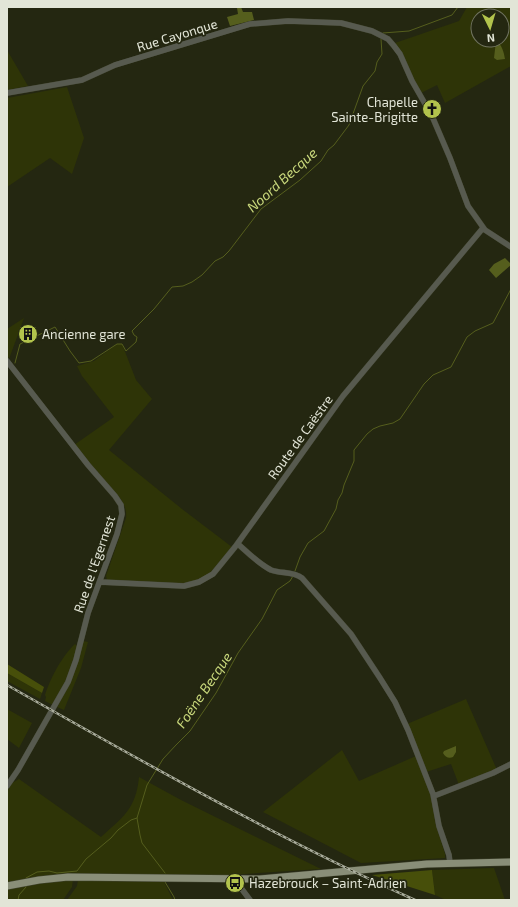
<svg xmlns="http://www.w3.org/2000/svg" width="518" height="907" viewBox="0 0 518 907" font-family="'Exo 2',sans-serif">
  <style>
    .green { fill: #2e3407; fill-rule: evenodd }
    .forest { fill: #474f0a }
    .water { fill: #555e1d }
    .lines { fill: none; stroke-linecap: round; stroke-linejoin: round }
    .stream { stroke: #555e1d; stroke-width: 1 }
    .minor-casing { stroke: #3f422d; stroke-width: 6 }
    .major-casing { stroke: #3f422d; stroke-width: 8 }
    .minor { stroke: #575a4f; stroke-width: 5.5 }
    .major { stroke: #898e78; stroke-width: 7 }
    .rail-casing { stroke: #aaad9d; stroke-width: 2.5 }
    .rail { stroke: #242711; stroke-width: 1; stroke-dasharray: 3; stroke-linecap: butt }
    .labels { text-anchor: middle; stroke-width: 3.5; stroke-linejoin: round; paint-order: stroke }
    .street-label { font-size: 13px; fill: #e2e5d7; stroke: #242711 }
    .poi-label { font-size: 13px; fill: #e2e5d7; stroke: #242711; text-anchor: start }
    .water-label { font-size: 14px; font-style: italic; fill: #c8d77b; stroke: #242711 }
  </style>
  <rect width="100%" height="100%" fill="#242711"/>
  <!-- green -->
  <path class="green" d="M467 7H511V66L445 103 437 85 421 93 395 43 459 21ZM478 16H502V40H478Z
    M7 50 28 86 7 90Z
    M67 87 84 138 72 174 50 158 7 187V98Z
    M24 318 9 359 7 355V329Z
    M117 344H122L136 380 152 399 109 450 182 509 232 547 209 574 201 579 186 584 107 580 106 576 126 518C127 510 124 504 120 498L74 445 114 417 82 376 77 366 94 361Z
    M83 641 88 642 81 668 64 710 57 707 66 691Z
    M75 644 78 647 64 685 53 705 45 701 46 697 45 695C50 679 62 656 75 644Z
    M7 673 42 693 40 699 7 681Z
    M466 699 497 770 459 785 451 764 426 772 407 724Z
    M7 709 32 723 19 748 7 739Z
    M342 750 359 781 416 756 432 797 435 822 445 854V858L361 863 263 812Z
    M139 777 181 800 321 869 228 875 161 876 173 900H67L77 886 78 880 59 874 25 879V885L73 879 72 887 63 900H7V790L12 783 19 779 101 837C123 817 136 809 139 777Z
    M494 868 505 900H446L435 895 432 870Z"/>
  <!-- forest -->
  <path class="forest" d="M7 664 44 687 42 693 7 673Z
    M432 870 435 895 372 875Z"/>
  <!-- water -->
  <path class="water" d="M241 7 243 12H252L254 20 230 26 227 17 238 14 237 8Z
    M496 41C502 44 504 53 505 59L497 60 494 58Z
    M505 258 510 263 511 265 496 278 489 270 494 264Z
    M456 746V752L453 757C449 759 445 757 443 753L444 751Z"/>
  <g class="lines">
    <!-- stream -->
    <path class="stream" d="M383 33 409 31 452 15 458 7
      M15 363 20 344 55 327 70 351 79 363 91 361 117 344H122L126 351 136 342 137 337 134 335 132 331 154 309 172 287 183 286 192 282 202 275 215 261 223 257 229 251 261 209 300 180 321 161 328 150 334 145 349 125 363 86 375 71 377 62 382 54 381 39
      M295 571 300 557 308 543 324 531 336 509 338 500 342 493 344 485 354 461V450L367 434 373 429 380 426 393 423 400 419 424 384 433 375 451 367 467 337 475 331 493 323 511 289
      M165 873 142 843 140 835 137 818 147 785 163 759 176 745 190 731 216 693 238 653 262 619 277 590 290 581 293 576
      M26 878 37 872 49 871 57 873 77 871 86 859 111 838 118 830 131 820 137 818
      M165 882 174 897 175 900
      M18 900 19 895 26 887V885"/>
    <defs>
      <path id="minor" d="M7 93 82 80 115 65 250 24 288 21 341 23 372 31 388 39 394 46 400 54 412 81 432 116 450 158 468 206 485 230 511 247
        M7 361 88 465 115 496 121 505 122 514 117 534 88 613 76 660 68 682 18 770 7 786
        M238 544C248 553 259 564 271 570 281 574 293 571 302 578L351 634 380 678 395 702 408 730 433 794 439 826 449 855 450 863
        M100 582 184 586 199 582 213 574 235 547 343 396 483 228
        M434 796 493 773 511 764
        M239 880 241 888 250 900"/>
      <path id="major" d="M7 886 39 880 68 877 260 879 427 864 511 862"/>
    </defs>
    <!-- minor casing -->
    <use href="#minor" class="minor-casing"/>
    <!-- major casing -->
    <use href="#major" class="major-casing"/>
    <!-- minor -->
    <use href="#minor" class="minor"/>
    <!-- major -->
    <use href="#major" class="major"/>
    <defs>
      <path id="rail" d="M7 685C141 761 275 837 415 900"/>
    </defs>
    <!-- rail casing -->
    <use href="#rail" class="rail-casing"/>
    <!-- rail -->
    <use href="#rail" class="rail"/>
  </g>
  <!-- icons -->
  <defs>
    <symbol id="church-disc" viewBox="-11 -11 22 22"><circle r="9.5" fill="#b2c34c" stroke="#242711"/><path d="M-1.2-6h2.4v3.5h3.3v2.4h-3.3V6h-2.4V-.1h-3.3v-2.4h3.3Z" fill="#111"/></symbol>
    <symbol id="building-disc" viewBox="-11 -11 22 22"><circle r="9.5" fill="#b2c34c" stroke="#242711"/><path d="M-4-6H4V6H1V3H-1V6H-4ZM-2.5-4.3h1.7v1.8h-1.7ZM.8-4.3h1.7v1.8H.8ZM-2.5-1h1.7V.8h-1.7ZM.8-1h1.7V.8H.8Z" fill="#111"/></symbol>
    <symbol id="bus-disc" viewBox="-11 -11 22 22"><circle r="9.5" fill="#b2c34c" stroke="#242711"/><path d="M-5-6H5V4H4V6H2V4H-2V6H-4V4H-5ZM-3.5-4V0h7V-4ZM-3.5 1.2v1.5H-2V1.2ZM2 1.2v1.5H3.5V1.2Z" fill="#111"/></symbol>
  </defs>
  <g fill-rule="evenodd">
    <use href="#church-disc" x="421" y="98" width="22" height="22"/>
    <use href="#building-disc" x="17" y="323" width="22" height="22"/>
    <use href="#bus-disc" x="224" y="872" width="22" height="22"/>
  </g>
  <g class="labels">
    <!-- street labels -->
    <g class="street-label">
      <text transform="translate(177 35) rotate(-17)" y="5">Rue Cayonque</text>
      <text transform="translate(300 437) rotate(-54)" y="5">Route de Caëstre</text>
      <text transform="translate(94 564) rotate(-71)" y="5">Rue de l'Egernest</text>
    </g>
    <!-- poi labels -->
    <g class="poi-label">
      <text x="418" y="107" text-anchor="end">Chapelle<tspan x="418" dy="15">Sainte-Brigitte</tspan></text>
      <text x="42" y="339">Ancienne gare</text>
      <text x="249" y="888">Hazebrouck – Saint-Adrien</text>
    </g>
    <!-- water labels -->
    <g class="water-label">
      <text transform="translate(282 180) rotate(-42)" y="5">Noord Becque</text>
      <text transform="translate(204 690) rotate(-56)" y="5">Foëne Becque</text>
    </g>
  </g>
  <!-- border -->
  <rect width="518" height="907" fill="none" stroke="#e2e5d7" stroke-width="16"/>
  <!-- north arrow -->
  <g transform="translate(490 28) rotate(175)"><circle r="19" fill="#242711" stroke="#707360"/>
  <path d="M0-3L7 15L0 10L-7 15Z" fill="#b2c34c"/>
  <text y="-6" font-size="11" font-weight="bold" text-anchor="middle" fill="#e2e5d7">N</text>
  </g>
</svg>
